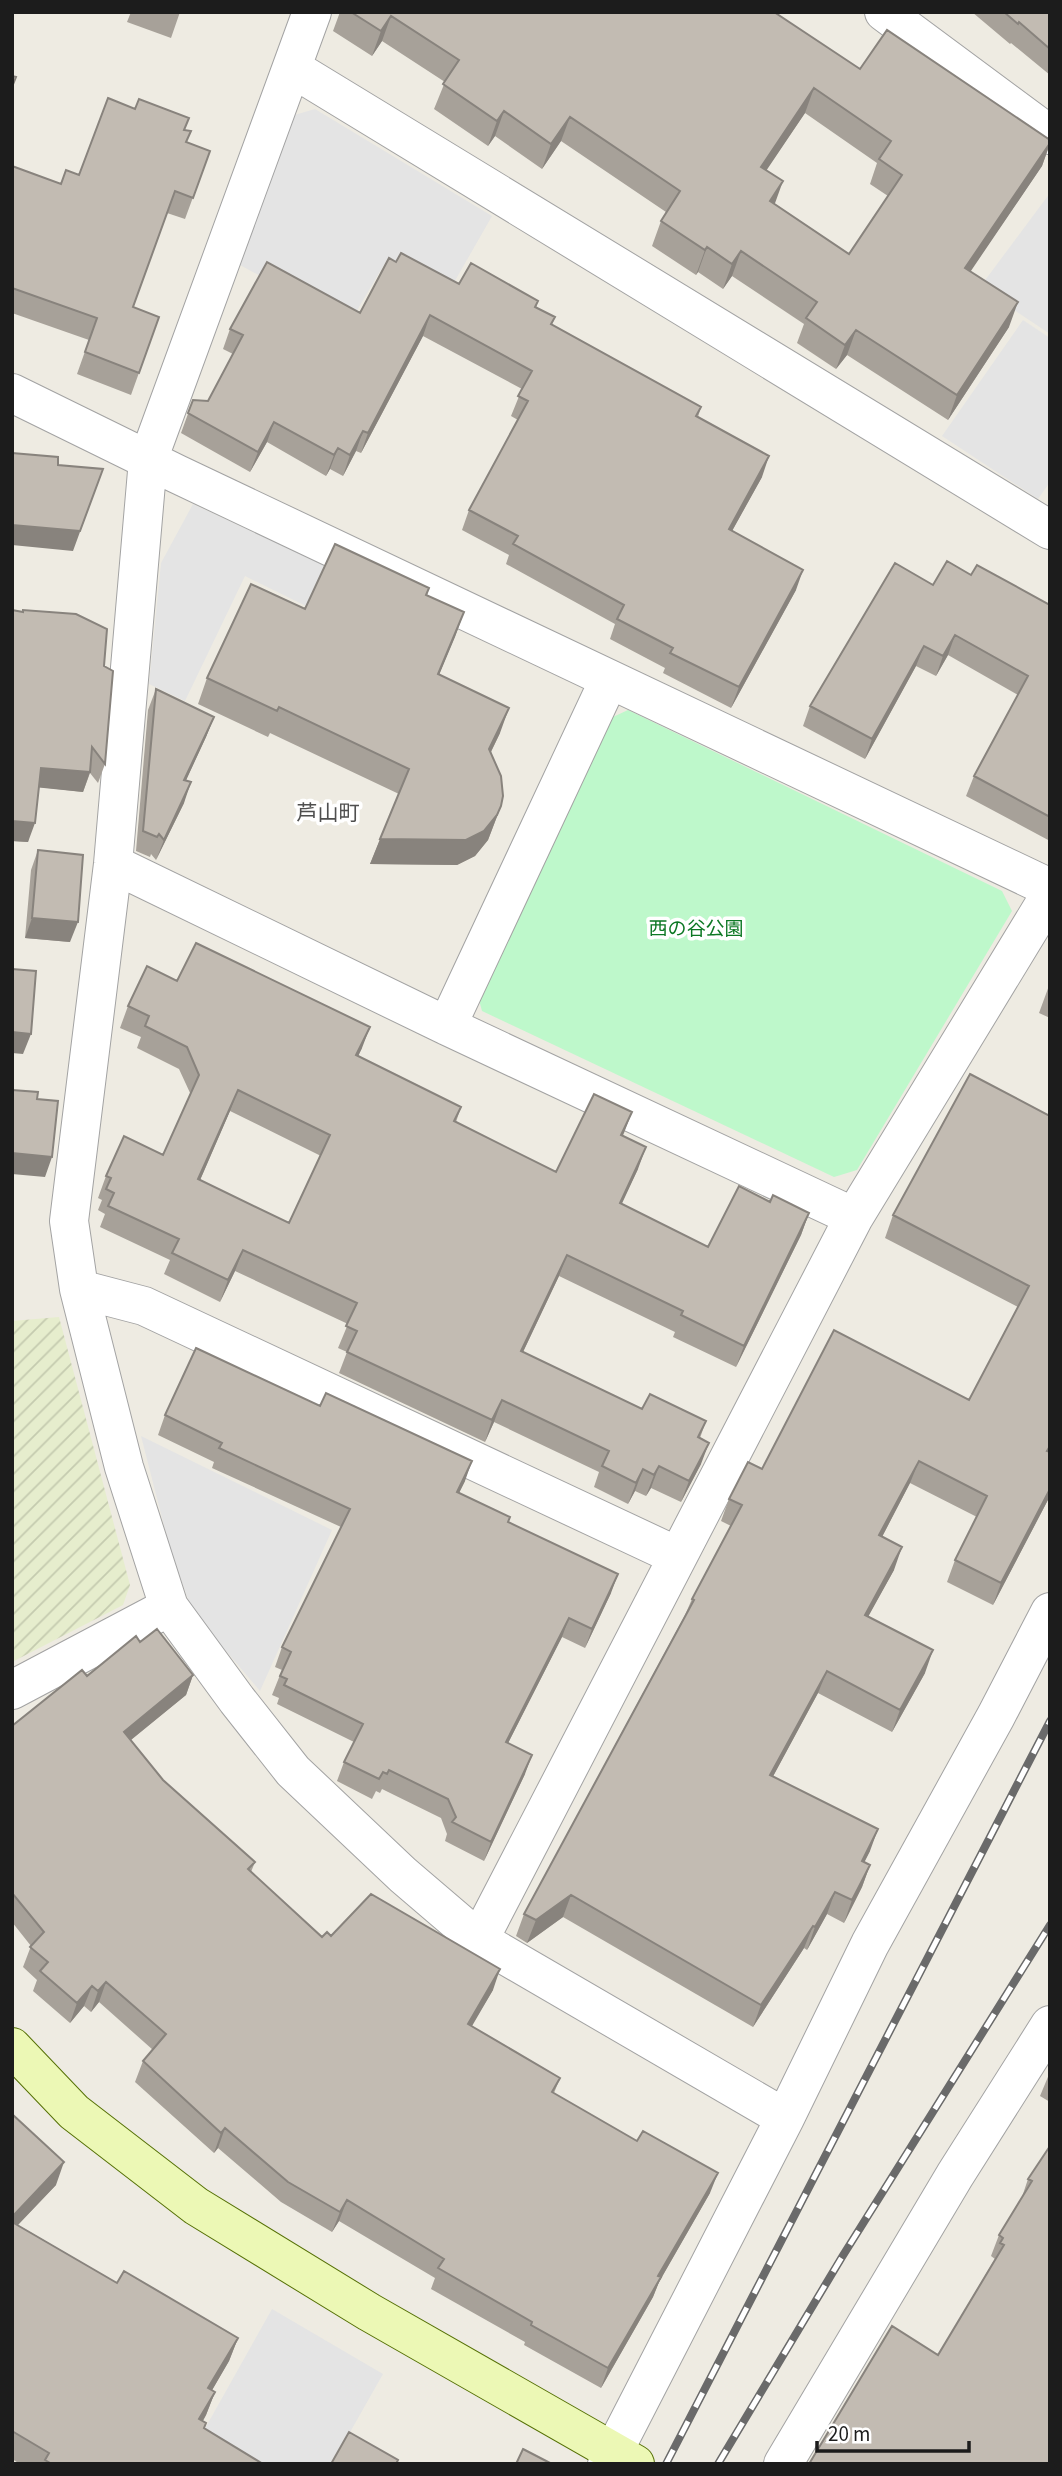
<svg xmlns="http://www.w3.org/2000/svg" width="1062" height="2476" viewBox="0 0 1062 2476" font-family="'Source Sans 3','Noto Sans JP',sans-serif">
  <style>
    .farmland { fill: url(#farmland-furrows) }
    .park { fill: #bef8cb }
    .parking { fill: #e4e4e4 }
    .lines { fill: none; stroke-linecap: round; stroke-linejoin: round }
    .street-casing { stroke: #a3a3a3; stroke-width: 40 }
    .secondary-casing { stroke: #567106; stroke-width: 40 }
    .street { stroke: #fff; stroke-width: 38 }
    .secondary { stroke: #ecf8b5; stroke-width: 38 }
    .rail-casing { stroke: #6a6a6a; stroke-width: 8 }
    .rail { stroke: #fff; stroke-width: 5; stroke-dasharray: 16; stroke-linecap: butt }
    .wall { fill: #a7a199; fill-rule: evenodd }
    .shaded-wall { fill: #88837d }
    .building { fill: #c2bbb2; stroke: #88837d; stroke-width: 2; fill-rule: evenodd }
    .labels { text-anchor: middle; stroke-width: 7; stroke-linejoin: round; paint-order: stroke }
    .park-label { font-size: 19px; fill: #0d7824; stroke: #fff }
    .neighbourhood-label { font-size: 21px; fill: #4f4f4f; stroke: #fff }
  </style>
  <defs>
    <pattern id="farmland-furrows" width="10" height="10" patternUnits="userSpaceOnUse" patternTransform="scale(1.75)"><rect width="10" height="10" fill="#e6edcd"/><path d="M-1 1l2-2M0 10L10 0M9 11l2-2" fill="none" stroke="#c5cbaf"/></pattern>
  </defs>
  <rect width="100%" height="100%" fill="#eeebe2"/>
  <!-- farmland -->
  <path class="farmland" d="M59 1317 130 1585 123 1605 12 1662V1321Z"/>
  <!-- park -->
  <path class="park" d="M628 710 1002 891 1012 911 857 1170 834 1177 482 1011 475 985 600 723Z"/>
  <!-- parking -->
  <path class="parking" d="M315 109 492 216 448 293 388 258 349 324 240 265 291 116Z
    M1050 193V334L980 287Z
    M1023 320 1050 338V482L1038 499 942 436Z
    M193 504 326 566 306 606 245 576 185 701 149 684 161 563Z
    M141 1436 332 1530 260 1691 192 1611 169 1545Z
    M272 2309 383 2374 332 2464H258L203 2432Z"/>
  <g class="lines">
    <defs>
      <path id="street" d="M312 12 148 460 113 864 69 1221 79 1289 124 1467 169 1607 237 1700 293 1771 403 1875 479 1940 785 2118
        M884 12 1050 135
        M292 68 1050 530
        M12 393 177 474 1050 888
        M113 864 447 1026 854 1217
        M447 1026 609 680
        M79 1289 144 1306 677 1556
        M12 1690 169 1607
        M479 1940 854 1217 1050 895
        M607 2464 785 2118 870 1944 996 1716 1050 1612
        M783 2464 955 2175 1050 2025"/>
      <path id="secondary" d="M12 2047 74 2112 196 2206 369 2312 635 2464"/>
    </defs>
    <!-- street casing -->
    <use href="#street" class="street-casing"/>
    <!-- secondary casing -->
    <use href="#secondary" class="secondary-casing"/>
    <!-- street -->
    <use href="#street" class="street"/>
    <!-- secondary -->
    <use href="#secondary" class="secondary"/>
    <defs>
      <path id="rail" d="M666 2464 1050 1721
        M718 2464 842 2257 1050 1925"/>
    </defs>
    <!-- rail casing -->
    <use href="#rail" class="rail-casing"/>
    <!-- rail -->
    <use href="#rail" class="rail"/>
  </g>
  <!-- wall -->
  <path class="wall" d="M131 12H180L171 38 127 22Z
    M340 12H774L860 69 1050 140V144L1042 166 970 271 1009 327 948 420 847 355 836 369 797 343 804 324 732 276 723 289 698 272 696 275 652 246 661 221 666 212 561 141 542 169 495 136 488 146 434 109 445 82 382 41 372 56 333 31ZM805 113 877 163 870 184 888 196 849 254 775 204 766 170Z
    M972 12H1050V75L1011 43 1010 44Z
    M184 130 187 142 210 151 185 219 167 213 133 307 159 317 131 395 77 374 89 340 12 313V166L61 184Z
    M396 262 459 284 538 301 536 307 555 317 552 325 701 407 698 417 762 477 732 531 796 590 731 708 663 673 665 668 610 639 615 624 506 564 509 555 462 530 469 510 518 420 511 416 522 389 423 336 361 453 356 451 343 476 330 469 326 476 267 442 250 472 181 433 193 400 208 401 233 354 223 349 230 329 360 313Z
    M971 575 1050 605V841L966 796 974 776 1018 695 948 655 936 676 916 666 865 759 803 726 810 706 933 585Z
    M429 588 427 595 464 612 439 674 500 733 491 752 501 806 488 840 475 856 457 865 370 864 399 794 270 733 268 737 198 704 207 678 305 609Z
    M12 610 104 666 105 764 98 783 90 773 83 792 39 787 28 842 12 841Z
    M156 689 214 717 206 737 186 780 184 803 156 860 151 854 150 857 136 851 148 710Z
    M38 850 70 942 25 938 31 870Z
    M177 981 362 1048 358 1056 461 1107 456 1122 556 1172 623 1136 638 1169 621 1204 708 1247 770 1202 809 1213 801 1235 736 1367 673 1337 675 1332 559 1276 523 1352 642 1409 706 1421 700 1438 701 1464 681 1502 651 1488 646 1496 635 1491 628 1504 594 1487 599 1472 494 1422 485 1442 339 1373 347 1352 338 1348 348 1324 235 1271 220 1302 164 1274 170 1260 100 1227 105 1214 98 1210 102 1200 98 1198 106 1176 163 1155 191 1095 179 1069 137 1048 141 1037 120 1028 128 1006ZM230 1111 321 1156 289 1223 200 1180Z
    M1050 983V1018L1039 1013Z
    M1050 1116V1496L993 1605 947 1582 955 1560 977 1517 910 1483 882 1537 894 1570 868 1616 925 1673 892 1732 818 1693 773 1776 870 1851 864 1862 870 1865 862 1887 844 1923 827 1914 807 1950 804 1948 753 2027 563 1917 527 1943 516 1936 524 1914 685 1615 692 1599 731 1526 721 1521 729 1499 762 1469 969 1400 1018 1307 885 1238 893 1215Z
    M165 1415 465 1481 459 1493 508 1522 611 1593 585 1648 562 1637 508 1743 525 1774 484 1861 445 1841 447 1834 441 1818 382 1789 380 1793 376 1791 372 1799 337 1781 344 1762 354 1742 277 1704 279 1698 272 1695 282 1670 275 1667 282 1647 341 1527 212 1468 214 1462 158 1435Z
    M140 1642 193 1675 186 1695 131 1740 163 1780 255 1862 251 1872 322 1937 331 1936 493 1990 471 2026 560 2078 554 2093 710 2193 659 2282 653 2297 601 2388 524 2345 525 2342 431 2289 435 2278 339 2221 332 2232 281 2202 218 2148 214 2153 135 2082 143 2061 153 2050 99 2002 91 2012 84 2006 70 2023 33 1991 37 1980 23 1967 31 1946 12 1922V1726L87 1676Z
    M1050 2072V2102L1040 2096Z
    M12 2114 56 2185 18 2225 117 2283 238 2338 229 2361 212 2390 215 2392 206 2415 203 2421 204 2428 263 2464H20L12 2459Z
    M1050 2146V2464L938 2355 993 2262 995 2259 991 2256 999 2235 1021 2200 1028 2179Z"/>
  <!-- shaded-wall -->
  <path class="shaded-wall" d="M391 16 382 41 372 56 381 31Z
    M814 88 805 113 752 192 761 167Z
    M504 111 495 136 488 146 497 121Z
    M570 117 561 141 542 169 551 144Z
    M1050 143 1042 166 956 293 965 268Z
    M783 181 774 206 770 201Z
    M707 247 698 272 696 275 705 250Z
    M741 251 732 276 723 289 732 264Z
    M1018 302 1009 327 948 420 957 395Z
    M430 315 423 336 361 453 368 433Z
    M856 330 847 355 836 369 845 345Z
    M274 422 267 442 250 472 258 452Z
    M363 431 356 451 343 476 350 455Z
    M338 448 330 469 326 476 334 455Z
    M769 456 762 477 722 549 729 529Z
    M96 488 73 551 12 545V525Z
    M803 570 796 590 731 708 739 687Z
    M464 612 455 637 429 699 438 674Z
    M955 635 948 655 936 676 943 656Z
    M924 646 916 666 865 759 872 739Z
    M509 708 500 733 480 774 489 749Z
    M214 717 206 737 177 800 184 780Z
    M41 768 90 772 83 792 34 787Z
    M191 782 184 803 156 860 164 840Z
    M501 806 488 840 475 856 457 865 370 864 380 839Z
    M12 821 35 823 28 842 12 841Z
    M32 918 78 922 70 942 25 938Z
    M370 1027 362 1048 348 1077 356 1055Z
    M12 1032 31 1034 23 1054 12 1053Z
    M238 1090 230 1111 191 1201 198 1179Z
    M632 1112 624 1133 613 1157 621 1135Z
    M646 1147 638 1169 612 1225 620 1203Z
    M12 1153 52 1157 45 1177 12 1174Z
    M809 1213 801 1235 736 1367 744 1346Z
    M243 1250 235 1271 220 1302 228 1280Z
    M567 1255 559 1276 513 1373 521 1351Z
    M502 1400 494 1422 485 1442 492 1420Z
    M709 1443 701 1464 681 1502 689 1481Z
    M472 1461 465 1481 450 1511 457 1492Z
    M919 1461 910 1483 871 1558 879 1535Z
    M659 1466 651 1488 646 1496 654 1475Z
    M643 1469 635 1491 628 1504 636 1483Z
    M1050 1489V1496L993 1605 1001 1583Z
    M902 1547 894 1570 857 1637 865 1615Z
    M618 1574 611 1593 585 1648 592 1629Z
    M569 1618 562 1637 499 1761 506 1742Z
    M933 1650 925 1673 892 1732 900 1710Z
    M827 1671 818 1693 762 1797 770 1775Z
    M193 1675 186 1695 116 1752 124 1732Z
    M532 1755 525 1774 484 1861 491 1842Z
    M878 1829 870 1851 854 1883 862 1861Z
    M870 1865 862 1887 844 1923 852 1900Z
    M835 1892 827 1914 807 1950 815 1927Z
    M571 1895 563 1917 527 1943 536 1920Z
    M813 1926 804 1948 753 2027 761 2005Z
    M500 1969 493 1990 461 2045 468 2024Z
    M106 1982 99 2002 91 2012 98 1991Z
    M92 1986 84 2006 70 2023 77 2003Z
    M225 2128 218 2148 214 2153 221 2133Z
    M64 2162 56 2185 12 2231V2217Z
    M718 2173 710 2193 659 2282 653 2297 601 2388 608 2368 658 2276Z
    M347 2200 339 2221 332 2232 340 2212Z
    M238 2338 229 2361 200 2411 208 2388Z
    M215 2392 206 2415 191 2441 199 2419Z"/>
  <!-- building -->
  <path class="building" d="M351 12H774L860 69 887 30 1050 140V143L965 268 1018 302 957 395 856 330 845 345 806 318 817 302 741 251 732 264 707 247 705 250 661 221 680 191 570 117 551 144 504 111 497 121 443 84 459 60 391 16 381 31ZM814 88 891 141 879 159 902 175 849 254 770 201 783 181 761 167Z
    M1004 12H1050V49L1019 22 1018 24Z
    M12 76 16 77 12 87Z
    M108 98 135 109 139 99 189 118 184 130 191 131 186 142 210 151 193 198 175 191 133 307 159 317 139 373 85 352 97 318 12 288V166L61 184 66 170 79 175Z
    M401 253 459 284 471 263 538 301 535 307 555 317 551 324 701 407 696 416 769 456 729 529 803 570 739 687 670 653 673 648 617 619 624 605 513 544 518 536 469 510 528 401 518 396 532 371 430 315 368 433 363 431 350 455 338 448 334 455 274 422 258 452 188 413 193 400 208 401 243 335 230 329 267 262 360 313 389 258 396 262Z
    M12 453 58 457V465L103 469 80 531 12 525Z
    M335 544 429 588 426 595 464 612 438 674 509 708 489 749 501 776 503 796 501 806 497 815 484 831 466 840 380 839 409 769 279 707 277 711 207 678 251 584 305 609Z
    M947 561 971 575 977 565 1050 605V817L974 776 1028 676 955 635 943 656 924 646 872 739 810 706 895 563 933 585Z
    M12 610 23 612V610L76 614 107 629 104 666 113 671 105 764 92 747 90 772 41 768 35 823 12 821Z
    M156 689 214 717 184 780 191 782 164 840 159 834 157 837 143 831Z
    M38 850 83 855 78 922 32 918Z
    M196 943 370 1027 356 1055 461 1107 454 1121 556 1172 594 1094 632 1112 621 1135 646 1147 620 1203 708 1247 739 1186 770 1202 773 1195 809 1213 744 1346 681 1315 683 1311 567 1255 521 1351 642 1409 650 1394 706 1421 698 1437 709 1443 689 1481 659 1466 654 1475 643 1469 636 1483 602 1466 609 1451 502 1400 492 1420 347 1352 357 1331 346 1326 357 1303 243 1250 228 1280 172 1253 179 1239 108 1206 114 1193 106 1189 111 1178 106 1176 124 1136 163 1155 199 1075 187 1047 145 1026 149 1016 128 1006 147 966 177 981ZM238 1090 330 1135 289 1223 198 1179Z
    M12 969 36 971 31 1034 12 1032Z
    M970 1074 1050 1116V1446L1047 1451 1050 1452V1489L1001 1583 955 1560 987 1496 919 1461 879 1535 902 1547 865 1615 933 1650 900 1710 827 1671 770 1775 878 1829 862 1861 870 1865 852 1900 835 1892 815 1927 813 1926 761 2005 571 1895 536 1920 524 1914 694 1600 692 1599 742 1505 729 1499 748 1462 762 1469 834 1330 969 1400 1029 1286 893 1215Z
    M12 1090 38 1092 37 1099 58 1101 52 1157 12 1153Z
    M196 1348 320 1406 326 1393 472 1461 457 1492 510 1517 508 1522 618 1574 592 1629 569 1618 506 1742 532 1755 491 1842 452 1822 456 1817 448 1799 389 1770 387 1774 383 1772 379 1779 344 1762 363 1724 284 1685 287 1679 280 1676 291 1652 282 1647 350 1509 219 1448 222 1443 165 1415Z
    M157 1629 193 1675 124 1732 163 1780 255 1862 248 1869 322 1937 327 1932 331 1936 371 1894 500 1969 468 2024 560 2078 552 2092 637 2141 643 2131 718 2173 658 2276 661 2277 608 2368 531 2325 532 2322 438 2268 444 2259 347 2200 340 2212 288 2182 225 2128 221 2133 143 2061 166 2034 106 1982 98 1991 92 1986 77 2003 40 1971 48 1962 30 1947 44 1932 12 1893V1726L82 1670 87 1676 136 1636 140 1642Z
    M12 2114 64 2162 12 2217Z
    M1050 2146V2464H809L892 2326 938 2355 1004 2245 1000 2243 1003 2238 999 2235 1032 2181 1028 2179Z
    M12 2222 117 2283 124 2271 238 2338 208 2388 215 2392 199 2419 206 2423 204 2428 263 2464H52L45 2460 49 2453 12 2431Z
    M349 2432 398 2460 397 2462 400 2464H331Z
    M523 2449 552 2464H516Z"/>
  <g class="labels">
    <!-- park labels -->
    <g class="park-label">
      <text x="696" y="935">西の谷公園</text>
    </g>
    <!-- neighbourhood labels -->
    <g class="neighbourhood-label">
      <text x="328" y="820">芦山町</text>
    </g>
  </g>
  <!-- border -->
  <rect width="1062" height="2476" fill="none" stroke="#1c1c1c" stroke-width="28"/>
  <!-- scale -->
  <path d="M817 2441v10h152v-10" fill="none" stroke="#1c1c1c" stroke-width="3.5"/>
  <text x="828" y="2441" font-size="21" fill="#1c1c1c" stroke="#ffffff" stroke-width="5" paint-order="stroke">20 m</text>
</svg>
